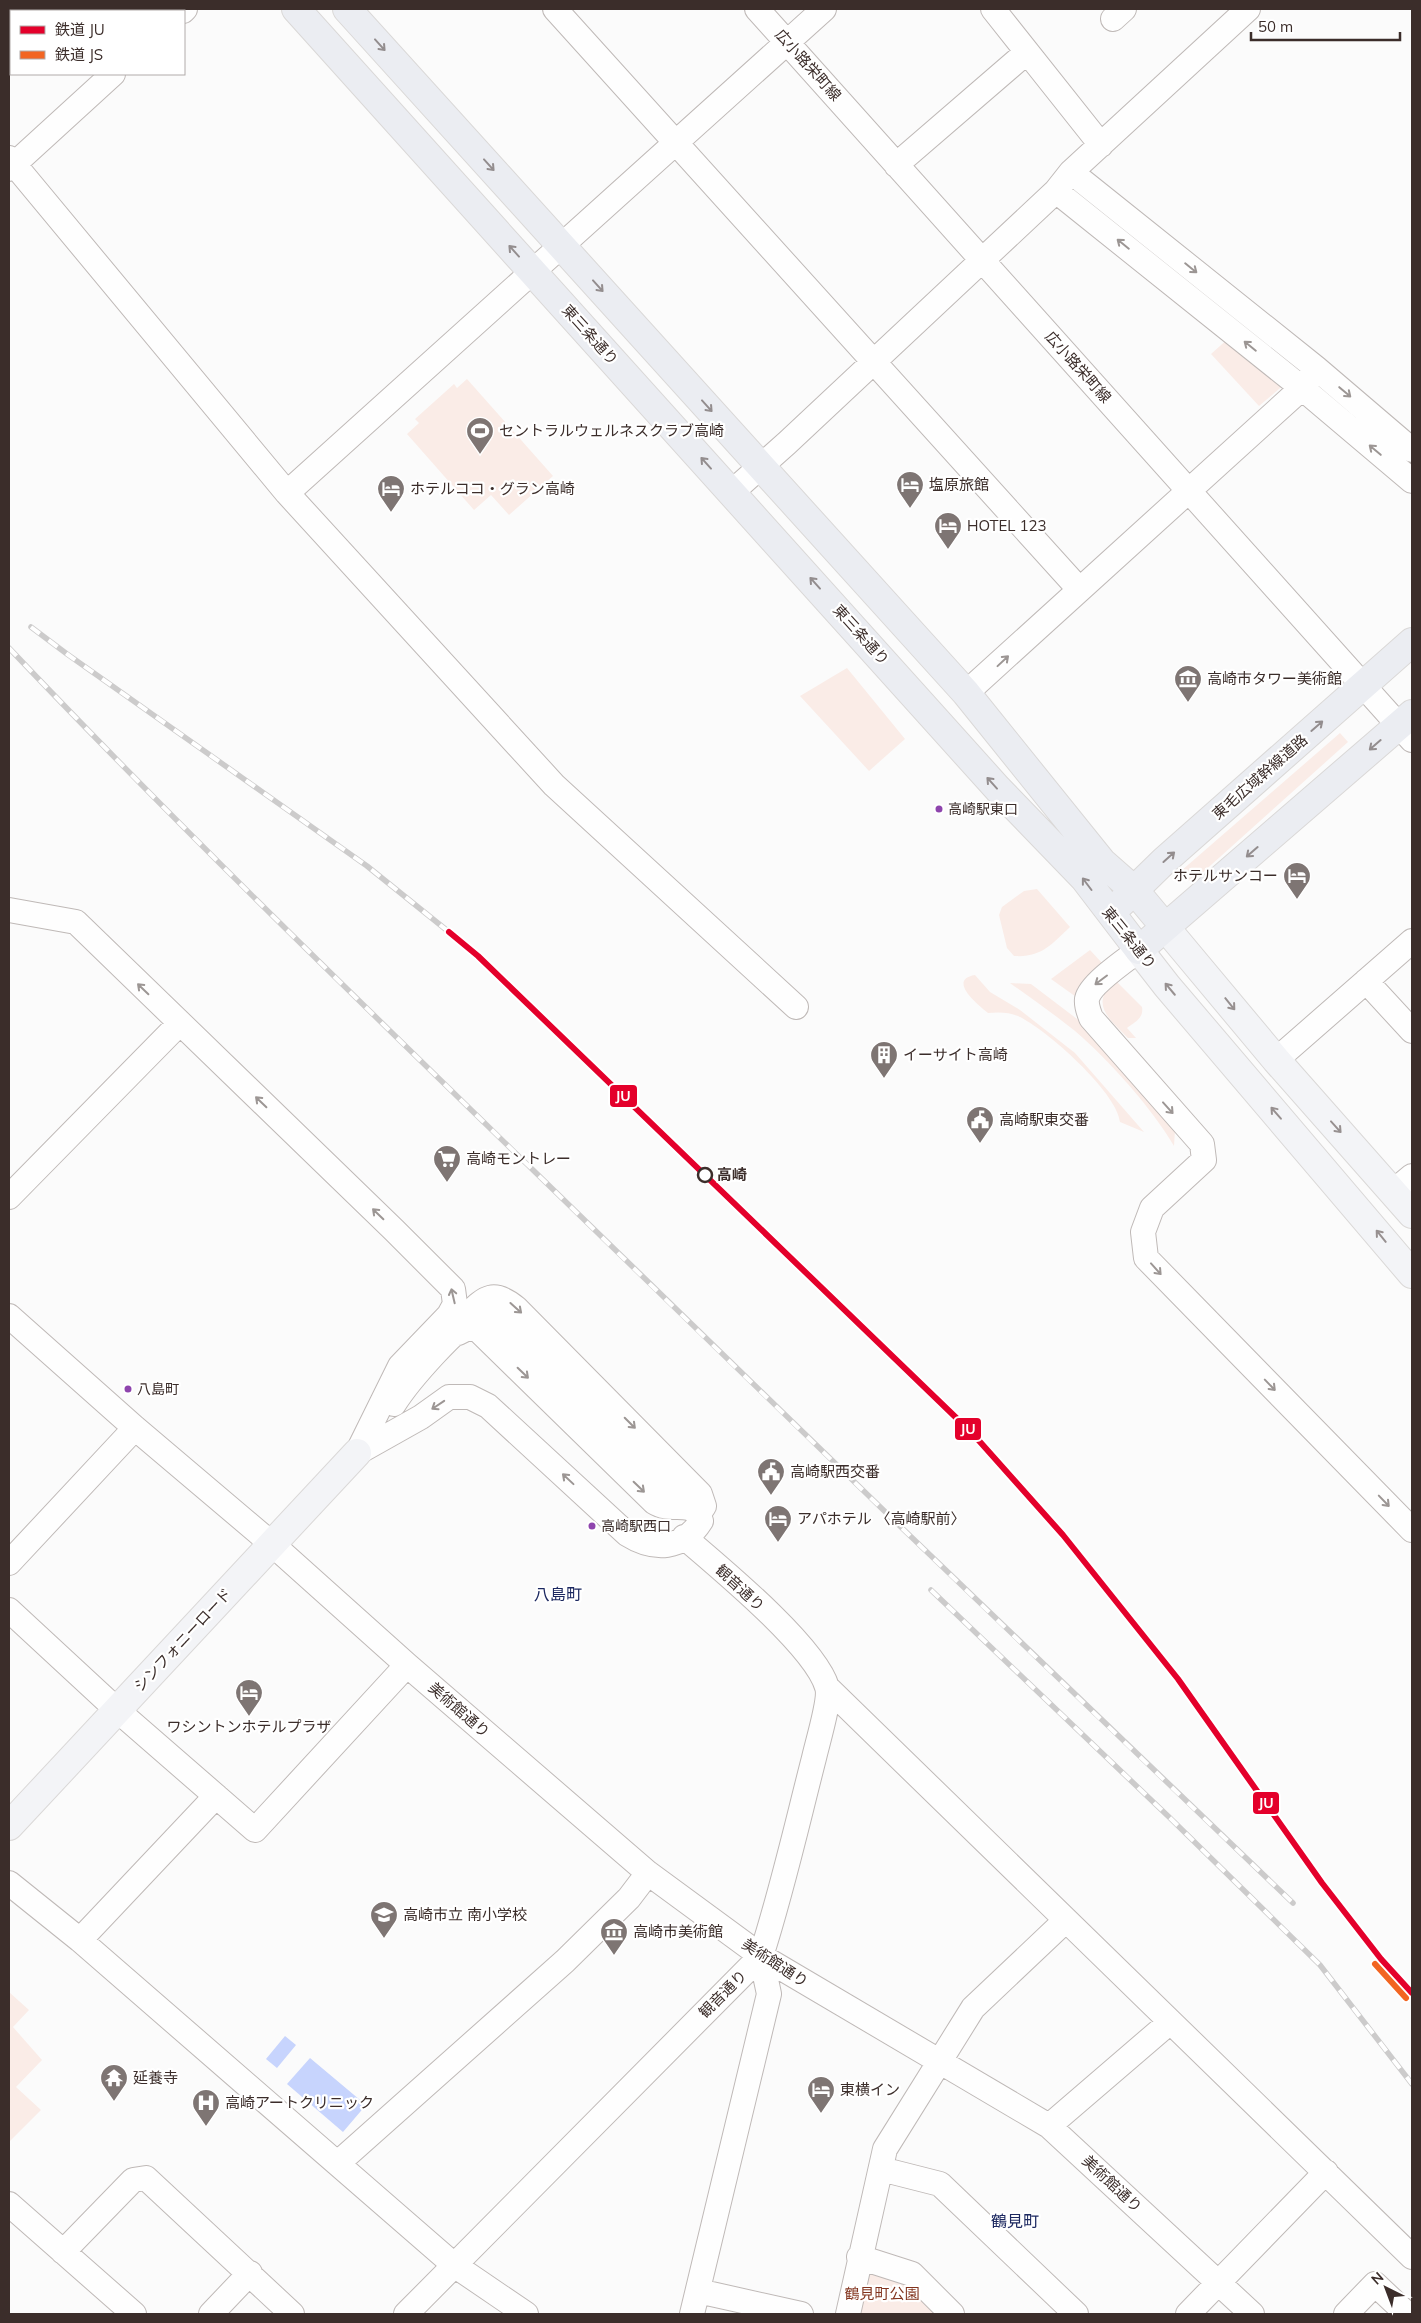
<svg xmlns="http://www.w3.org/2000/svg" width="1421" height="2323" viewBox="0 0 1421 2323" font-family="Mulish,'Noto Sans JP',sans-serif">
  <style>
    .green { fill: #faece7 }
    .water { fill: #c7d4fd }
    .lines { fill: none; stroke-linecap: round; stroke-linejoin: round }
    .minor-casing { stroke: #bfb9b7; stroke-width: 26 }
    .major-casing { stroke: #dad8d7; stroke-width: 30 }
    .highway-casing { stroke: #dad8d7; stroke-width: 30 }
    .minor { stroke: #fefefe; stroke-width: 24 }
    .major { stroke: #f3f4f7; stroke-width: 28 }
    .highway { stroke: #ebedf2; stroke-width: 28 }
    .rail-casing { stroke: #cccbcb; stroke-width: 5.5 }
    .rail { stroke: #fff; stroke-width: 4; stroke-dasharray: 11; stroke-linecap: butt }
    .rail-1-casing { stroke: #fff; stroke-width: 10 }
    .rail-2-casing { stroke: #fff; stroke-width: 10 }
    .rail-1 { stroke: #e4002b; stroke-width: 6 }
    .rail-2 { stroke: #f26522; stroke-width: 6 }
    .oneway { stroke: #938d8e }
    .oneway2 { stroke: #9c9694 }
    .oneway3 { stroke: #979090 }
    .bus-dot { fill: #8e44ad; stroke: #fff; stroke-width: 2 }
    .stop-dot { fill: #fff; stroke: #3b2d2a; stroke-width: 2.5 }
    .labels { text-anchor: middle; stroke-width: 4.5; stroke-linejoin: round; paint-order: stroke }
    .bus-label { font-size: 14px; fill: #3b2d2a; stroke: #fff; text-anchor: start }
    .street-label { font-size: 15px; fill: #3b2d2a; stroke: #fff }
    .poi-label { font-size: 15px; fill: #3b2d2a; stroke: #fff; text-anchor: start }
    .stop-label { font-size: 15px; font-weight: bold; fill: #3b2d2a; stroke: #fff; text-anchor: start }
    .park-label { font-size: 15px; fill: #82341e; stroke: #fff }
    .neighbourhood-label { font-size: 16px; fill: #1c2860; stroke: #fff }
    .line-badge { stroke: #fff; stroke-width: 2 }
    .badge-label { font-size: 14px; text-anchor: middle; font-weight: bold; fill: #fff }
  </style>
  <rect width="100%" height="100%" fill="#fbfbfb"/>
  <!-- green -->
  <path class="green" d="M1230 337 1286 383 1259 406 1211 354Z
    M467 379 553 476 509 515 491 495 474 510 407 434 419 423 415 419 454 384 457 388Z
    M847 668 905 739 869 771 800 696Z
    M1340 733 1348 742 1191 883 1181 871Z
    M1037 889 1070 927C1052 944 1041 958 1014 956L1007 948 999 915 1002 907 1024 891Z
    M1090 950 1103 964 1083 981 1079 999 1051 979Z
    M975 975 990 992 1020 1010 1075 1053 1144 1132 1120 1122C1117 1092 1046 1029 1018 1016 1009 1012 998 1012 988 1013 980 1006 946 980 975 975Z
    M1115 980 1142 1007C1144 1018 1135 1022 1127 1028L1136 1038H1128C1109 1019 1089 1004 1115 980Z
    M1010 983 1031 984 1081 1022 1175 1130 1174 1146C1152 1108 1108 1059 1075 1031 1054 1014 1032 999 1010 983Z
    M9 1992 29 2010 13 2027 42 2060 16 2087 41 2110 9 2142Z
    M873 2272 912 2281 944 2314H855L865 2277Z"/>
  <!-- water -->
  <path class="water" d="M285 2036 296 2045 277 2068 266 2059Z
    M310 2058 366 2105 343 2132 287 2084Z"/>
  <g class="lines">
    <defs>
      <path id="minor" d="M555 9 1079 589
        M757 9 1412 740
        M993 9 1101 145
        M183 11 185 9
        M1113 19 1124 9
        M9 158 287 493 554 785 796 1007
        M896 165 1027 52
        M9 169 113 74
        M1071 172 1316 368 1412 450
        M1056 191 1302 388 1412 481
        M732 492 787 443 1056 191 1071 172 1248 9
        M287 493 824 9
        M966 693 1302 388 1316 368
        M9 910 76 922 394 1230 453 1289 455 1304 449 1315 400 1366 357 1453
        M1139 950C1126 960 1090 984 1087 999 1086 1006 1089 1012 1091 1018L1202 1144 1204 1160 1152 1208 1143 1232 1146 1258 1412 1530
        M1366 981 1412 1031
        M1276 1060 1412 941
        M1394 1191 1412 1176
        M9 1197 179 1024
        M9 1316 135 1428 272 1544 407 1665 648 1873 761 1956 1049 2126 1252 2314
        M465 1317C484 1299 492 1288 516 1308L700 1494 704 1506 700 1512
        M394 1404C407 1383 459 1322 481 1315 486 1313 491 1315 496 1316L691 1507
        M357 1453 421 1417 449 1397H470L488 1406 627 1534C654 1551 683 1550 701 1521 692 1497 673 1514 654 1502L477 1329H466L458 1333
        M9 1563 135 1428
        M9 1610 117 1710 255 1830 407 1665
        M828 1688 1412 2257
        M9 1883 80 1940 454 2265 526 2314
        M80 1940 216 1796
        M1049 2126 1170 2022
        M338 2163 565 1961 629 1898 648 1873
        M881 2169 940 2184 1076 2314
        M9 2204 134 2314
        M63 2252 133 2180 146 2178 292 2314
        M859 2257 912 2274 952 2314
        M698 2291 801 2314
        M211 2314 250 2273
        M406 2314 761 1956C782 1891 797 1824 814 1758 817 1744 831 1699 827 1687 815 1646 719 1567 684 1537
        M692 2314 769 1994 761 1956
        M848 2314 885 2149 973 2008 1066 1920
        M1188 2314 1326 2172
        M1346 2314 1375 2284 1407 2314"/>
      <path id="major" d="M1165 927 1276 1060 1412 1214
        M1139 950 1167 986 1412 1274
        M9 1826 357 1453"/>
      <path id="highway" d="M296 9 998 789 1084 878 1139 950 1412 714
        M347 9 966 693 1102 862 1135 891 1165 927
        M1121 903 1164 861 1412 642"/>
    </defs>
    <!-- minor casing -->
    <use href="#minor" class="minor-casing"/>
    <!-- major casing -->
    <use href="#major" class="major-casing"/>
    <!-- highway casing -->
    <use href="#highway" class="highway-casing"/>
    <!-- minor -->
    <use href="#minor" class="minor"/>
    <!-- major -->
    <use href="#major" class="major"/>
    <!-- highway -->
    <use href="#highway" class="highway"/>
    <defs>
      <path id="rail" d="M31 627 67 654 367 866 449 932
        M9 648C179 827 356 998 533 1170 785 1416 1038 1660 1293 1903
        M931 1590 1169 1817 1320 1965 1412 2084"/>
    </defs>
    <!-- rail casing -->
    <use href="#rail" class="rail-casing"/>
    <!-- rail -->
    <use href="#rail" class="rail"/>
    <defs>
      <path id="rail-1" d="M449 932 478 956 973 1434 1063 1535 1178 1679 1322 1883 1381 1959 1412 1993"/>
      <path id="rail-2" d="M1375 1964 1406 1998"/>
    </defs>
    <!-- rail-1 casing -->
    <use href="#rail-1" class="rail-1-casing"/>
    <!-- rail-2 casing -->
    <use href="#rail-2" class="rail-2-casing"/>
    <!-- rail-1 -->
    <use href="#rail-1" class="rail-1"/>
    <!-- rail-2 -->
    <use href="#rail-2" class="rail-2"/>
  </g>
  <!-- one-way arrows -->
  <defs><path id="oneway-shaft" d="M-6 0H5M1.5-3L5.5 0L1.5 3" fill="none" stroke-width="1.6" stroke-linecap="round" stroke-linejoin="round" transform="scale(1.25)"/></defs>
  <g class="oneway">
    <use href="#oneway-shaft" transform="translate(380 45) rotate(48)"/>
    <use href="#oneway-shaft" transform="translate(489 165) rotate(48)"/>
    <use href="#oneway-shaft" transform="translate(514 251) rotate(-132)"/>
    <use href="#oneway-shaft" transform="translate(598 286) rotate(48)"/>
    <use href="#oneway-shaft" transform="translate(707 406) rotate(48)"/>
    <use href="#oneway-shaft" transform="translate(706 463) rotate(-132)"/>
    <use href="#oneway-shaft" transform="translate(815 583) rotate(-132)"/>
    <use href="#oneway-shaft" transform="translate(1317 726) rotate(-41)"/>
    <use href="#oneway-shaft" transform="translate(1375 745) rotate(139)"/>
    <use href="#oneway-shaft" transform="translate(992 783) rotate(-132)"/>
    <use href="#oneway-shaft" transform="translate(1252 852) rotate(139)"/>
    <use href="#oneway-shaft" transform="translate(1169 857) rotate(-42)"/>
    <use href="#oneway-shaft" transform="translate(1087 884) rotate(-127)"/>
  </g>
  <g class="oneway2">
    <use href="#oneway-shaft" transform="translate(1123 244) rotate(-141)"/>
    <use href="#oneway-shaft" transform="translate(1191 268) rotate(39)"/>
    <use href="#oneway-shaft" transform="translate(1250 346) rotate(-141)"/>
    <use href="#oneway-shaft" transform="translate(1345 392) rotate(40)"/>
    <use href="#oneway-shaft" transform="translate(1375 450) rotate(-140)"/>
    <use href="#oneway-shaft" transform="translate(1003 661) rotate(-43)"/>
    <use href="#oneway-shaft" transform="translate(1101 980) rotate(143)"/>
    <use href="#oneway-shaft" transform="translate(143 989) rotate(-136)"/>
    <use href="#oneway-shaft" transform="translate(261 1102) rotate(-136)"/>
    <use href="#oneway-shaft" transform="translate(1168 1108) rotate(48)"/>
    <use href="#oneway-shaft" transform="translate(378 1214) rotate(-136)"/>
    <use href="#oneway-shaft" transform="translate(1156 1269) rotate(48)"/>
    <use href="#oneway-shaft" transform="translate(453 1296) rotate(-103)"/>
    <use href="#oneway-shaft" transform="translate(516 1308) rotate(42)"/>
    <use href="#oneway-shaft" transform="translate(523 1373) rotate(44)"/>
    <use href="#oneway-shaft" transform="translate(1270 1385) rotate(46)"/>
    <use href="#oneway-shaft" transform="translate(438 1405) rotate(146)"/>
    <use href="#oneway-shaft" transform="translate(630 1423) rotate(45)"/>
    <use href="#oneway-shaft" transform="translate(568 1479) rotate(-137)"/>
    <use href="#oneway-shaft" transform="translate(639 1487) rotate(44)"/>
    <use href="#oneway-shaft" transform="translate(1384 1501) rotate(46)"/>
  </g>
  <g class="oneway3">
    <use href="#oneway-shaft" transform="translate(1170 989) rotate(-130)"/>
    <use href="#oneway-shaft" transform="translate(1230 1004) rotate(51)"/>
    <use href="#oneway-shaft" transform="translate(1276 1113) rotate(-131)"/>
    <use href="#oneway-shaft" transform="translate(1336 1127) rotate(48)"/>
    <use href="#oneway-shaft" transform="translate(1381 1236) rotate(-129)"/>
  </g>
  <!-- icons -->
  <defs>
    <symbol id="stadium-pin" viewBox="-11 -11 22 30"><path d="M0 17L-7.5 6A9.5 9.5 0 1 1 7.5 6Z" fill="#7e7573" stroke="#fff"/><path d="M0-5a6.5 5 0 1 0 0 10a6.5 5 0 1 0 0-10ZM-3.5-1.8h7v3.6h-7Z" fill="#fff"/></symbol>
    <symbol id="hotel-pin" viewBox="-11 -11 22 30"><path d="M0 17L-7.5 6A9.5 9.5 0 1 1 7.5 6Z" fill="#7e7573" stroke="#fff"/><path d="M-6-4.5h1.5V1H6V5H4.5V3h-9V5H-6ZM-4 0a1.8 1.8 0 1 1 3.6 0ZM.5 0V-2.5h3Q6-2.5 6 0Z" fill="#fff"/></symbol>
    <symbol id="museum-pin" viewBox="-11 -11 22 30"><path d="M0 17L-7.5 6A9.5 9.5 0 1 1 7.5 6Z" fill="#7e7573" stroke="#fff"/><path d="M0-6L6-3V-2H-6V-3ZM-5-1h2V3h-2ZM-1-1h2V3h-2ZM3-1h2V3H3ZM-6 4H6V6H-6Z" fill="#fff"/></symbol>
    <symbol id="building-pin" viewBox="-11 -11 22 30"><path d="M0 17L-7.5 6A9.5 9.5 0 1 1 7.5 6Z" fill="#7e7573" stroke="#fff"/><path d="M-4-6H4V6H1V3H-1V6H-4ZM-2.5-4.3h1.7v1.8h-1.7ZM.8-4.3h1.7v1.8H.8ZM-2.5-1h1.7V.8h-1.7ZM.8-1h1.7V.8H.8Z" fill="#fff"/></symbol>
    <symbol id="civic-pin" viewBox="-11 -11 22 30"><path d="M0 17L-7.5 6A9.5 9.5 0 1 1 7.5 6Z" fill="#7e7573" stroke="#fff"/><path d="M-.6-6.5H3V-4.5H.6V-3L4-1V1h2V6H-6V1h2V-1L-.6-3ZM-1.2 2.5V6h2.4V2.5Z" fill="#fff"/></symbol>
    <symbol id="supermarket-pin" viewBox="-11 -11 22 30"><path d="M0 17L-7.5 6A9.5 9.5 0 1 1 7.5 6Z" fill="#7e7573" stroke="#fff"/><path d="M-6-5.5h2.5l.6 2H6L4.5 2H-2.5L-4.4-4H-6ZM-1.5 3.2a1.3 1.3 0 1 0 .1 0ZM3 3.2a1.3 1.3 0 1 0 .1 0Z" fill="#fff"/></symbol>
    <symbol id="school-pin" viewBox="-11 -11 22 30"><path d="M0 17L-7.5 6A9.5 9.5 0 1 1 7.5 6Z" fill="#7e7573" stroke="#fff"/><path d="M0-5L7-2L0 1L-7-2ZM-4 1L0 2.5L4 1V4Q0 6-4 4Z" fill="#fff"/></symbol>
    <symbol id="temple-pin" viewBox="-11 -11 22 30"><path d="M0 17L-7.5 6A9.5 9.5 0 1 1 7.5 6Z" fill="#7e7573" stroke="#fff"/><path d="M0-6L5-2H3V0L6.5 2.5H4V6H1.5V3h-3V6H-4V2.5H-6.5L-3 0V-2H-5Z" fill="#fff"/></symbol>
    <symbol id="hospital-pin" viewBox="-11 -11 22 30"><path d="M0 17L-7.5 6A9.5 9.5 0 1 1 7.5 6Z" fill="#7e7573" stroke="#fff"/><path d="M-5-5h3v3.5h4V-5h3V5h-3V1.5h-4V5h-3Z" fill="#fff"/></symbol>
  </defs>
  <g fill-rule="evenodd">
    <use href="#stadium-pin" x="464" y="415" width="32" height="43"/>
    <use href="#hotel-pin" x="894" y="469" width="32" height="43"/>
    <use href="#hotel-pin" x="375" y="473" width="32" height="43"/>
    <use href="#hotel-pin" x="932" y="510" width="32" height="43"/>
    <use href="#museum-pin" x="1172" y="663" width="32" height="43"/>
    <use href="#hotel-pin" x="1281" y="860" width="32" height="43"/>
    <use href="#building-pin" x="868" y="1039" width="32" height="43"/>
    <use href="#civic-pin" x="964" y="1104" width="32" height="43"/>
    <use href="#supermarket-pin" x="431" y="1143" width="32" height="43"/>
    <use href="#civic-pin" x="755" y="1456" width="32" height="43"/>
    <use href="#hotel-pin" x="762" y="1503" width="32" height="43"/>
    <use href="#hotel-pin" x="233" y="1677" width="32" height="43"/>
    <use href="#school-pin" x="368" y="1899" width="32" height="43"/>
    <use href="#museum-pin" x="598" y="1916" width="32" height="43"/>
    <use href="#temple-pin" x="98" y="2062" width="32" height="43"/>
    <use href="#hotel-pin" x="805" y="2074" width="32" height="43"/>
    <use href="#hospital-pin" x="190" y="2087" width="32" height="43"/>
  </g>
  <!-- markers -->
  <g class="bus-dot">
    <circle cx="939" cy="809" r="4.5"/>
    <circle cx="128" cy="1389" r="4.5"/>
    <circle cx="592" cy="1526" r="4.5"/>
  </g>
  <circle class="stop-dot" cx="705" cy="1175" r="7"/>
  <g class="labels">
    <!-- bus labels -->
    <g class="bus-label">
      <text x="948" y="814">高崎駅東口</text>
      <text x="137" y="1394">八島町</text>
      <text x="601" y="1531">高崎駅西口</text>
    </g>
    <!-- street labels -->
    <g class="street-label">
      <text transform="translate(808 65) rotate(48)" y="5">広小路栄町線</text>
      <text transform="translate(590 335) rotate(48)" y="5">東三条通り</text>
      <text transform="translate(1078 367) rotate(48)" y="5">広小路栄町線</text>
      <text transform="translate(861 635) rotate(48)" y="5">東三条通り</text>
      <text transform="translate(1260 777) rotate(-41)" y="5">東毛広域幹線道路</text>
      <text transform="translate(1129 938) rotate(51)" y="5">東三条通り</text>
      <text transform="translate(740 1588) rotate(43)" y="5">観音通り</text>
      <text transform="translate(183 1640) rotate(-47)" y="5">シンフォニーロード</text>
      <text transform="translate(459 1710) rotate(41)" y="5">美術館通り</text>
      <text transform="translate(775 1963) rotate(33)" y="5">美術館通り</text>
      <text transform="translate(723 1994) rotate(-45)" y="5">観音通り</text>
      <text transform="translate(1112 2184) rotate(43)" y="5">美術館通り</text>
    </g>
    <!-- poi labels -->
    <g class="poi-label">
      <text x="499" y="436">セントラルウェルネスクラブ高崎</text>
      <text x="929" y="490">塩原旅館</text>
      <text x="410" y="494">ホテルココ・グラン高崎</text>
      <text x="967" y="531">HOTEL 123</text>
      <text x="1207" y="684">高崎市タワー美術館</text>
      <text x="1278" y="881" text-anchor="end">ホテルサンコー</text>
      <text x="903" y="1060">イーサイト高崎</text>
      <text x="999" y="1125">高崎駅東交番</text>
      <text x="466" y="1164">高崎モントレー</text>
      <text x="790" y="1477">高崎駅西交番</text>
      <text x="797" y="1524">アパホテル 〈高崎駅前〉</text>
      <text x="249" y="1732" text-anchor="middle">ワシントンホテルプラザ</text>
      <text x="403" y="1920">高崎市立 南小学校</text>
      <text x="633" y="1937">高崎市美術館</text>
      <text x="133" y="2083">延養寺</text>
      <text x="840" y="2095">東横イン</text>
      <text x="225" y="2108">高崎アートクリニック</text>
    </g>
    <!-- stop labels -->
    <g class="stop-label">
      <text x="717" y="1180">高崎</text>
    </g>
    <!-- park labels -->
    <g class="park-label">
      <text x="882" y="2299">鶴見町公園</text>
    </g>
    <!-- neighbourhood labels -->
    <g class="neighbourhood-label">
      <text x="558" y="1600">八島町</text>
      <text x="1015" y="2227">鶴見町</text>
    </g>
  </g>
  <g class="line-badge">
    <rect x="609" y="1084" width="29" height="24" rx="5" fill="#e4002b"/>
    <rect x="954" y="1417" width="28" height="24" rx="5" fill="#e4002b"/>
    <rect x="1252" y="1791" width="28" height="24" rx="5" fill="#e4002b"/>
  </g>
  <g class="badge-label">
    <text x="623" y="1101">JU</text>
    <text x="968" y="1434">JU</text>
    <text x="1266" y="1808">JU</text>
  </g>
  <!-- border -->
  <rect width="1421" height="2323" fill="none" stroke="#3b2d2a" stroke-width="20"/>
  <!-- legend -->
  <rect x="10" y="10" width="175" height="65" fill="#ffffff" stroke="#b1abaa"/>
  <rect x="20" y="26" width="25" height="8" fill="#e4002b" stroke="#b1abaa"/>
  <text x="55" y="35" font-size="15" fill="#3b2d2a">鉄道 JU</text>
  <rect x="20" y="51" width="25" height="8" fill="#f26522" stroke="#b1abaa"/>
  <text x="55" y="60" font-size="15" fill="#3b2d2a">鉄道 JS</text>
  <!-- north arrow -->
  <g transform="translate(1386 2288) rotate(318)" stroke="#ffffff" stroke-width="4" paint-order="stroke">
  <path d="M0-4L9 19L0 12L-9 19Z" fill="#3b2d2a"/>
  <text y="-8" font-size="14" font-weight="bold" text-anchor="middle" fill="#3b2d2a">N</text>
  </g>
  <!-- scale -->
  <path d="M1251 32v8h149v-8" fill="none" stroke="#3b2d2a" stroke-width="2.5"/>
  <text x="1258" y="32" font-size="15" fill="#3b2d2a" stroke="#ffffff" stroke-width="4" paint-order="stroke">50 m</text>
</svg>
